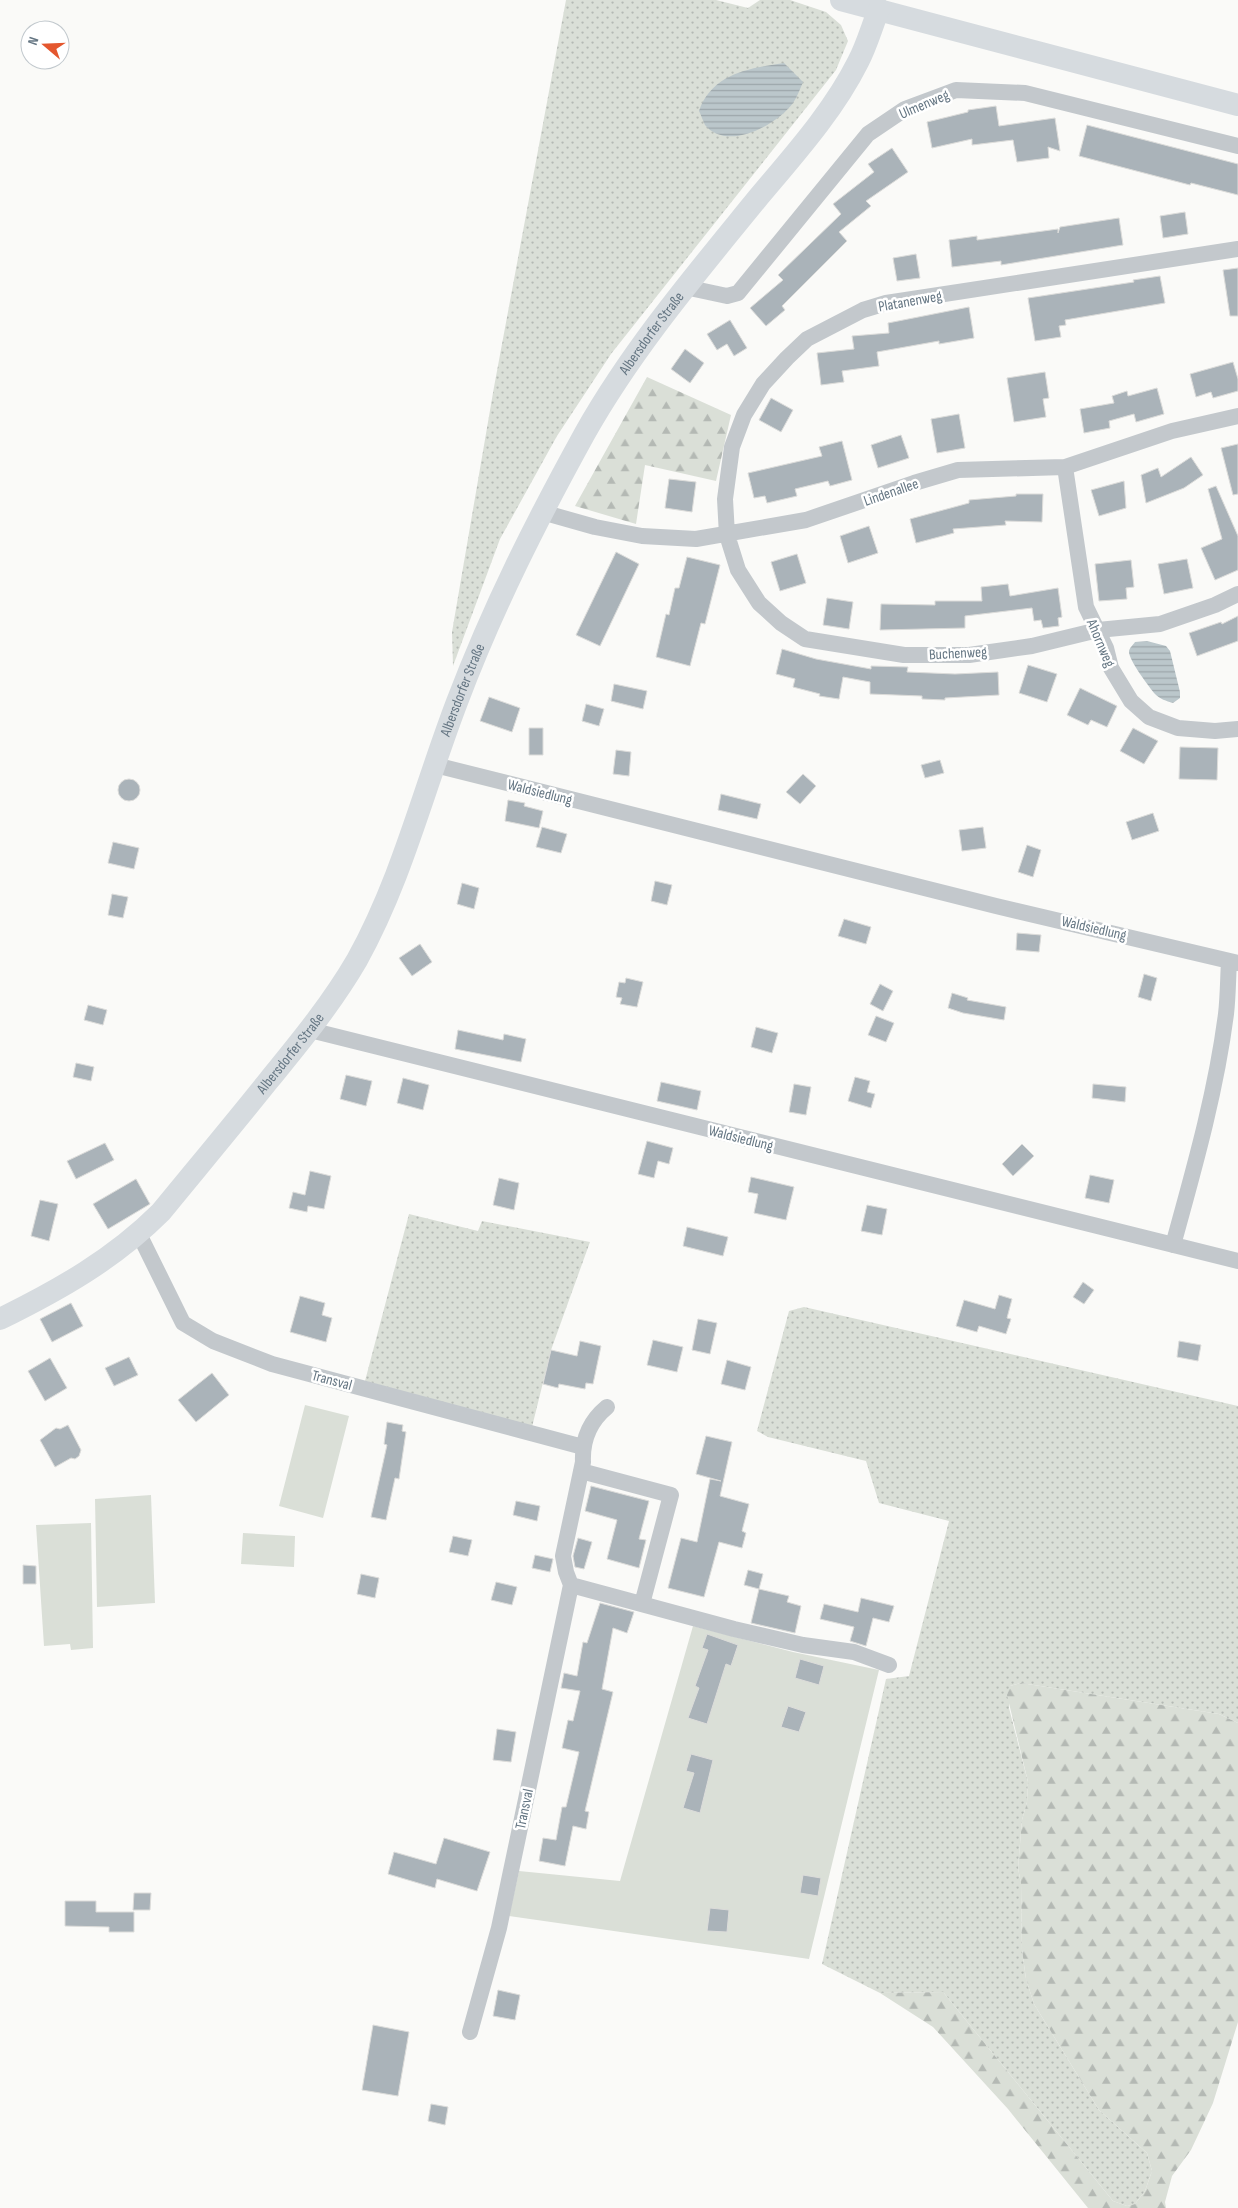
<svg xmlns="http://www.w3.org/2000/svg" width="1238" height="2208" viewBox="0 0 1238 2208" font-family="'Sofia Sans Condensed',sans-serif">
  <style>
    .grass { fill: url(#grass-dots) }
    .forest { fill: url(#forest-firs) }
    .green { fill: #dadfd7 }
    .water { fill: url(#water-rules) }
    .building { fill: #aab3b9; stroke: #dcdcda }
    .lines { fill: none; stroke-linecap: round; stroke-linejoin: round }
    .street { stroke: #c3c8cc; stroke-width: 16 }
    .secondary { stroke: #d6dbdf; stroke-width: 22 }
    .labels { text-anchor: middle; stroke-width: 5; stroke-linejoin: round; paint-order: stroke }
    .street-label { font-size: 15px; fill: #657683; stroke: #fff }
  </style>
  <defs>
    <pattern id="grass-dots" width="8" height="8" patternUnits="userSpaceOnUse" patternTransform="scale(1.25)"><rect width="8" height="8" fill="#dadfd7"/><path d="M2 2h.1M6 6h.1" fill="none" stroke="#b4b9b4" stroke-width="1.8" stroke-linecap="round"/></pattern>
    <pattern id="forest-firs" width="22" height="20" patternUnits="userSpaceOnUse" patternTransform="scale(1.25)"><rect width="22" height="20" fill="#dadfd7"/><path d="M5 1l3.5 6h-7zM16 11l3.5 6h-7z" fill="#b4b9b4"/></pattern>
    <pattern id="water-rules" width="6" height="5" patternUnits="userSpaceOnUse" patternTransform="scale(1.25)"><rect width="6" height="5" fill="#bbc7cb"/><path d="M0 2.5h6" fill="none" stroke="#9ca6aa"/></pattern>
  </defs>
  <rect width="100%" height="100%" fill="#fafaf8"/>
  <!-- grass -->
  <path class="grass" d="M566 0H716L748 8 760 0H790L826 12 841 25 848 41 836 70 611 354 557 436 500 539 453 666 452 632 494 387Z
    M409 1214 478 1231 482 1221 590 1242 551 1350 532 1427 365 1381Z
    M804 1307 1238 1406V1723L1219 1714 1021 1683 1010 1686 1009 1708 1028 1782 1027 1802 1022 1820 1018 1868 1021 1884 1022 1950 1026 1979 1034 2004 1099 2110 1147 2153 1152 2171 1145 2191 1135 2204 1127 2206 1113 2201 943 1992 880 1993 822 1964 886 1679 909 1676 949 1521 879 1503 866 1461 768 1437 757 1431 789 1311Z"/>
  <!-- forest -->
  <path class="forest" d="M647 377 731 415 716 481 645 465 636 524 575 506Z
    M1021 1683 1219 1714 1238 1723V2022L1213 2103 1191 2150 1172 2176 1165 2202 1166 2208H1088L1008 2109 933 2027 880 1993 943 1992 1113 2201 1127 2206 1135 2204 1145 2191 1152 2171 1147 2153 1099 2110 1034 2004 1026 1979 1022 1950 1021 1884 1018 1868 1022 1820 1027 1802 1028 1782 1007 1695 1010 1686Z"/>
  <!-- green -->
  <path class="green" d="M305 1405 349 1416 323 1518 279 1506Z
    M151 1495 155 1603 97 1607 95 1499Z
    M91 1523 93 1648 71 1650 70 1644 44 1646 36 1525Z
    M243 1533 295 1536 294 1567 241 1564Z
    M693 1626 793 1652 879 1670 809 1959 509 1916 519 1871 620 1881Z"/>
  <!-- water -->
  <path class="water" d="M784 63 803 82C800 89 797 97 793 103 777 125 727 152 705 125 703 121 701 115 699 111 712 73 750 68 784 63Z
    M1147 641 1166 646 1170 651 1180 692V698L1173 703C1166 701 1160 699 1155 694 1149 687 1129 660 1129 652 1129 648 1133 645 1135 642Z"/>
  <!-- building -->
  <path class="building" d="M996 106 999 126 1055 118 1060 151 1048 147 1049 158 1017 162 1013 140 972 145V139L932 148 927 122 968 112V110Z
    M1087 125 1238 164V195L1191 183 1190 185 1079 156Z
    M892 148 908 172 866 201 871 206 839 232 847 241 782 306 785 310 766 326 750 308 783 280 778 275 841 214 833 204 874 172 868 164Z
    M1185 212 1188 234 1163 238 1160 216Z
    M1119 218 1123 245 1001 265V261L952 267 949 240 977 236V240L1058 229V233L1060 227Z
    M916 254 920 278 897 281 893 258Z
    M1238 268V316H1230L1223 270Z
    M1160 276 1165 303 1065 320 1066 325 1059 326 1061 337 1035 341 1028 298 1134 282 1133 280Z
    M969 307 974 338 939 344V341L877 352 879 366 842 371 844 382 821 385 817 353 854 349 852 336 889 333 888 323Z
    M730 320 747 348 734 356 727 344 717 350 707 334Z
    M685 349 704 363 690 383 671 369Z
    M1233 362 1238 379V391L1213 398 1211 392 1196 397 1190 374Z
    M1045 372 1049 398 1043 399 1046 417 1014 422 1007 378Z
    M1157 388 1164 414 1136 422 1134 414 1109 421 1110 428 1084 433 1080 409 1114 403 1112 396 1127 391 1128 396Z
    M771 398 793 410 781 432 759 420Z
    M959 414 965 448 937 453 931 419Z
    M901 435 909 458 878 468 871 445Z
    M842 441 852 480 830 486 828 481 795 489 797 496 767 503 765 496 754 498 748 473 822 456 819 447Z
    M1238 444V494L1233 495 1221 448Z
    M1191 457 1203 475 1184 488 1146 503 1141 475 1158 468 1161 477Z
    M669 479 696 482 692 512 665 508Z
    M1124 481 1126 508 1099 516 1091 490Z
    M1216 486 1238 536V570L1215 580 1201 548 1222 539 1208 489Z
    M1016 494H1043L1042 522 1005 521 1006 525 953 529 954 533 916 543 910 519 969 503V500L1016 496Z
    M869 526 878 553 848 563 840 536Z
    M616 552 639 564 600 646 576 635Z
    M797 554 806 583 780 591 771 562Z
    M687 557 720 565 705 624 701 623 690 666 656 657 666 614 669 615 675 588H679Z
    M1187 559 1193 588 1164 594 1158 564Z
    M1131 560 1134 587 1126 588 1127 599 1099 601 1095 564Z
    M1008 584 1010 596 1058 588 1062 617 1058 618 1059 626 1043 628 1041 620 1034 621 1032 608 965 616V628L880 630 881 604 935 605V601H982L981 587Z
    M827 598 853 602 849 629 823 625Z
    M1238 616V641L1197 656 1189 633 1221 622 1222 624Z
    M782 649 816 659 871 669V666L908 667 907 672 955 674 998 672 999 695 945 698V700L922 699V696L870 694V682L843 677 839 699 819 696 820 694 793 687 795 679 776 674Z
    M1028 665 1057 674 1047 702 1019 693Z
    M614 684 647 691 643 709 611 701Z
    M1080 688 1117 706 1107 727 1091 720 1088 725 1067 715Z
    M489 697 520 708 512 732 480 721Z
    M586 704 604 709 599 726 582 721Z
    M529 728H543V755H529Z
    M1133 728 1158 741 1144 764 1120 751Z
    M1180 747 1218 748 1217 780 1179 779Z
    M616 750 631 752 629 776 613 774Z
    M940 760 944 773 925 778 921 765Z
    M803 774 816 786 800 804 786 792Z
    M118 790a11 11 0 1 1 22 0a11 11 0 1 1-22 0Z
    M721 794 761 804 757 819 718 810Z
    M508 800 525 803 524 806 543 811 539 828 505 821Z
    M1153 813 1159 831 1132 840 1126 822Z
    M542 827 567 834 561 853 536 847Z
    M983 827 986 848 962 851 959 830Z
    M113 842 139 848 134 869 108 863Z
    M1027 845 1041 850 1033 877 1018 872Z
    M655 881 672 885 667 905 651 901Z
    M462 883 479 888 474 909 457 904Z
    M112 894 128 897 123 918 108 915Z
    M844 919 871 927 866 944 838 936Z
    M1017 933 1041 935 1039 952 1016 950Z
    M420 944 432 962 412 976 399 958Z
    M1144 974 1157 978 1151 1001 1138 997Z
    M626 978 643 982 637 1007 620 1004 622 998 616 997 619 982 625 983Z
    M880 984 893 991 883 1011 870 1004Z
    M952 993 968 998 967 1000 1006 1007 1004 1020 963 1013 948 1008Z
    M88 1005 107 1010 103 1025 84 1020Z
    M876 1016 894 1023 886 1042 868 1035Z
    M756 1027 778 1033 772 1053 751 1047Z
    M458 1030 503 1040 504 1034 526 1039 521 1062 455 1049Z
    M76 1063 94 1067 91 1081 73 1077Z
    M346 1075 372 1081 366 1106 340 1099Z
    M855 1077 870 1081 867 1092 875 1094 871 1108 848 1101Z
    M403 1078 429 1085 423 1110 397 1103Z
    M661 1082 701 1091 697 1110 657 1101Z
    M794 1084 811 1087 806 1115 789 1112Z
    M1093 1084 1126 1087 1125 1102 1092 1098Z
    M647 1141 673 1148 669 1164 658 1161 654 1178 638 1174Z
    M105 1143 114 1160 76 1179 67 1161Z
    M1022 1144 1034 1156 1013 1176 1002 1164Z
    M310 1171 331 1176 324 1209 308 1206 307 1212 289 1208 293 1192 305 1195Z
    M1090 1175 1114 1180 1109 1203 1085 1198Z
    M751 1177 794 1187 786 1220 754 1213 758 1194 748 1192Z
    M499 1178 519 1183 514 1210 493 1205Z
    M136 1179 150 1204 108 1229 93 1204Z
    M40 1200 58 1204 49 1241 31 1236Z
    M867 1205 887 1209 882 1235 861 1231Z
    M687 1227 728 1237 723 1256 683 1246Z
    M1083 1282 1094 1290 1084 1304 1073 1297Z
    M999 1295 1012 1299 1007 1318 1011 1319 1006 1334 979 1326 977 1332 956 1326 964 1300 995 1309Z
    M300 1296 325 1303 322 1315 332 1318 326 1342 290 1332Z
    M71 1303 83 1326 52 1342 40 1319Z
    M698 1319 717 1323 710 1354 692 1350Z
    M653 1340 683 1347 677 1372 647 1365Z
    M580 1341 601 1346 593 1384 586 1383 585 1389 559 1384 558 1388 543 1384 551 1350 577 1356Z
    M1179 1341 1201 1345 1198 1361 1177 1357Z
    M129 1357 138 1375 114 1386 105 1368Z
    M50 1358 67 1388 45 1401 28 1371Z
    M727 1360 751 1367 745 1390 721 1384Z
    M212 1373 229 1395 196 1422 178 1400Z
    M387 1422 403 1425 402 1431 406 1432 399 1479 395 1478 386 1520 371 1517 387 1445 384 1444Z
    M68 1425 81 1450 79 1456 75 1459 71 1458 55 1467 40 1440 56 1428 60 1429Z
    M706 1436 732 1442 720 1496 749 1504 742 1531 746 1533 742 1548 719 1542 704 1597 668 1588 681 1538 697 1542 710 1479 721 1481 696 1474Z
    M591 1486 649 1501 639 1539 646 1540 639 1568 607 1559 617 1520 585 1511Z
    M516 1501 540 1506 537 1521 513 1515Z
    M453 1536 472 1540 468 1556 449 1552Z
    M578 1538 592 1542 584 1569 575 1567 573 1556Z
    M535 1555 553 1559 550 1572 532 1568Z
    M23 1565 36 1566V1584H23Z
    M748 1570 763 1574 759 1589 744 1585Z
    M361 1574 379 1578 375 1598 357 1594Z
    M496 1582 517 1587 512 1605 491 1600Z
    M759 1589 789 1596 787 1602 801 1606 795 1633 751 1623Z
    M861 1598 894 1606 889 1622 873 1618 866 1646 850 1641 854 1627 820 1619 824 1604 858 1612Z
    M600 1603 634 1612 627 1633 613 1628 602 1689 613 1692 585 1811 589 1812 586 1829 573 1826 565 1866 539 1861 543 1838 556 1840 562 1807H566L579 1752 562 1748 568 1720 573 1721 580 1691 561 1688 564 1673 577 1676 583 1642 587 1643Z
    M707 1634 738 1645 731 1666 726 1664 707 1724 688 1718 699 1688 695 1686 708 1650 702 1648Z
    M800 1659 824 1666 819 1685 795 1678Z
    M788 1706 806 1712 799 1732 781 1727Z
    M497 1729 516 1732 511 1762 493 1760Z
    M691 1754 713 1760 700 1813 683 1808 694 1773 686 1771Z
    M444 1838 490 1852 477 1891 437 1879 435 1888 388 1874 394 1852 436 1864Z
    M803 1875 821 1878 818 1896 800 1893Z
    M134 1893H151L150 1910H133Z
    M65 1901H96V1912H134V1932H109V1927L65 1926Z
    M710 1908 729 1910 727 1932 707 1931Z
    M498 1990 520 1995 515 2020 493 2016Z
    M373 2025 409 2032 398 2096 362 2090Z
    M431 2104 448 2107 445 2125 428 2121Z"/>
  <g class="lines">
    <!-- street -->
    <path class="street" d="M1238 249 886 303 863 310 807 339 787 358 763 384 744 415 732 447 725 499 727 535 738 570 759 603 781 623 805 639 904 655H969L1032 646 1098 630 1160 624 1215 605 1238 594
      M685 287 727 296 738 293 868 134 905 109 956 90 1025 93 1238 146
      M1065 467 1086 607 1106 648 1111 668 1131 701 1149 717 1178 728 1215 731 1238 729
      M542 512 595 527 642 536 696 539 806 520 914 483 958 470 1065 467 1172 431 1238 416
      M435 765 996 906 1238 963
      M310 1030 1238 1261
      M139 1234 183 1323 213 1341 272 1364 583 1447
      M1173 1245C1194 1169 1216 1092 1226 1014 1228 997 1228 978 1229 961
      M581 1471 671 1495 642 1604
      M571 1585 734 1629 803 1645 854 1652 889 1665
      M470 2032 499 1928 571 1585 566 1572 563 1556 583 1462C582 1439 590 1421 607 1407"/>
    <!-- secondary -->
    <g class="secondary">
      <path d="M841 0 1238 105"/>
      <path id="s1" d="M0 1319C59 1290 114 1259 161 1212 197 1168 233 1125 269 1080 300 1042 332 1003 357 960 402 879 424 788 457 702 493 607 536 522 585 433 633 348 696 274 757 199 793 156 833 112 858 62 867 45 872 26 879 9"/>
    </g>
  </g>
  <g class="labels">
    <!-- street labels -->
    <g class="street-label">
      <text transform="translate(924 104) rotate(-23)" y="5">Ulmenweg</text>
      <text transform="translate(910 301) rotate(-10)" y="5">Platanenweg</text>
      <text dy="5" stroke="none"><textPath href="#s1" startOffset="1209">Albersdorfer Straße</textPath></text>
      <text transform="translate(891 492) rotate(-19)" y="5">Lindenallee</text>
      <text transform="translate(1101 643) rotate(67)" y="5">Ahornweg</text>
      <text transform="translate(958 653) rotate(-3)" y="5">Buchenweg</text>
      <text dy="5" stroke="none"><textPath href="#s1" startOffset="804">Albersdorfer Straße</textPath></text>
      <text transform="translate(540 792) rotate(14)" y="5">Waldsiedlung</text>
      <text transform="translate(1094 928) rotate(13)" y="5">Waldsiedlung</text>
      <text dy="5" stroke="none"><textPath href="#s1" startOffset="399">Albersdorfer Straße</textPath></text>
      <text transform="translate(741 1138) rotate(14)" y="5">Waldsiedlung</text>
      <text transform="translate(332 1380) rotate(15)" y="5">Transval</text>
      <text transform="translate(524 1809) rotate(-78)" y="5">Transval</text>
    </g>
  </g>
  <!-- north arrow -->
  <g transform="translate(45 45) rotate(289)"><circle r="24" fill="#ffffff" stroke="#c1c8cd"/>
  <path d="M0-4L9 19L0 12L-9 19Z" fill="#e4572e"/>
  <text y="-8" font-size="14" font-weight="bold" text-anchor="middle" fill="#657683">N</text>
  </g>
</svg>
